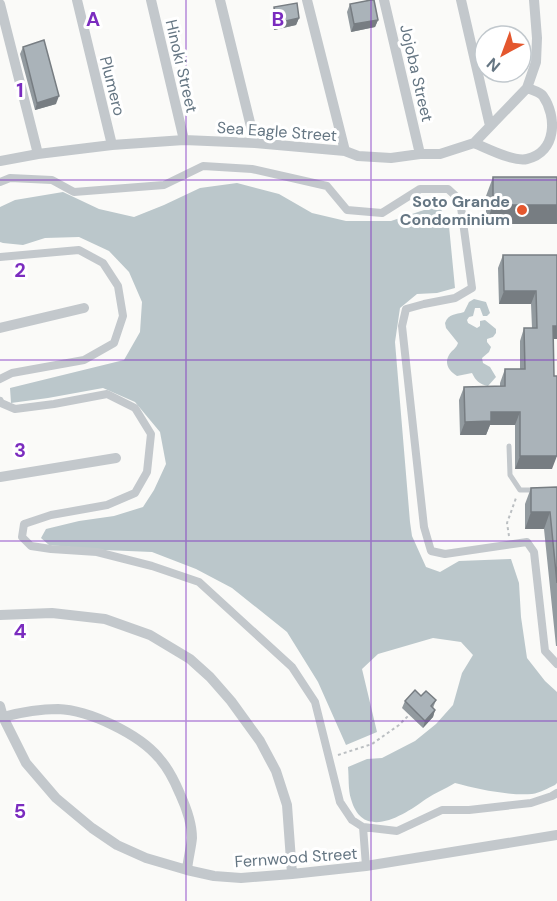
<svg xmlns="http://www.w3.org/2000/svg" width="557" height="901" viewBox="0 0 557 901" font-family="'DM Sans',sans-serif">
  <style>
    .water { fill: #bbc7cb }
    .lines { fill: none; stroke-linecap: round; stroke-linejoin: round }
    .path { stroke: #bbbfc2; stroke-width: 2; stroke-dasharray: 3 3; stroke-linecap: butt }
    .service { stroke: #c3c8cc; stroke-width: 5 }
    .pedestrian { stroke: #c3c8cc; stroke-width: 8 }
    .minor { stroke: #c3c8cc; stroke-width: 10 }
    .wall { fill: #929a9f }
    .shaded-wall { fill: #777d82 }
    .building { fill: #aab3b9; stroke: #777d82; stroke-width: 1.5 }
    .grid { fill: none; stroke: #7b2cbf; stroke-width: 1.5; stroke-opacity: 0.55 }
    .poi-dot { fill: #e4572e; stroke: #fff; stroke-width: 2 }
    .labels { text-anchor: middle; stroke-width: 6; stroke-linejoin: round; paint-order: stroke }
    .street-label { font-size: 16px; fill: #657683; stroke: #fff }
    .poi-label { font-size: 16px; font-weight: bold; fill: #657683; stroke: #fff; text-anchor: end }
    .grid-label { font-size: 20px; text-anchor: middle; font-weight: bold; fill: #7b2cbf; stroke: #fff; stroke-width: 6; stroke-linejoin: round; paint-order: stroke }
  </style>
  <rect width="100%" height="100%" fill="#fafaf8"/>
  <!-- water -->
  <path class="water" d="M237 183 279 194 312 213 346 221H391L424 210 440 207 449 226 455 288 437 293 417 294 400 308 395 342 410 522 412 536 426 567 440 572 459 561 511 559 519 583 521 617 527 658 545 681 557 692V783L555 785C548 788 540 793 532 794 510 796 477 789 455 783 445 789 435 793 426 799 404 815 363 842 351 799 348 790 349 777 348 767L367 759 382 758 415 741 436 724 453 705 462 673 473 655 461 642 433 638 378 654 362 669 377 732 346 745 318 682 287 632 232 588 196 569 152 552 104 550 49 545 41 538 46 529 79 521 114 516 143 507 154 490 166 464 160 432 135 402 103 388 48 398 11 403 10 388 124 360 140 332 142 302 129 272 109 251 79 237 45 238 23 245 3 243 0 242V207L15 200 63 192 99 209 134 217 164 205 200 188Z
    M474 299 486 302 490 313 487 316H483L480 308H475L473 316 469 317 467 320 468 323 477 328 480 326V321L485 320 496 329V333L493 337 487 339V342L491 347 489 352 482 358 483 363 490 367 496 377 488 386C479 384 476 381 472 373L457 376C449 371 444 364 449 355 452 350 456 349 458 343L446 328 445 323C449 313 455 315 464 312L469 302Z"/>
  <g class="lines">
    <!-- path -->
    <path class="path" d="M509 536 507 523 516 498
      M338 755 372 744 399 725 408 716"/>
    <!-- service -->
    <path class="service" d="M509 446 510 475 520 490H534"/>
    <!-- pedestrian -->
    <path class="pedestrian" d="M0 182 10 178 52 180 74 192 164 185 203 166 252 169 327 186 347 210 382 213 420 189H448L460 200 472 288 455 298 424 304 406 309 402 326 424 527 431 551 445 554 527 542 534 552 545 651 557 664
      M0 257 79 250 103 263 118 286 123 316 114 343 84 360 12 373 0 379
      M0 401 1 403 15 409 54 404 107 394 135 408 151 434 147 472 135 493 107 505 51 515 24 524 22 537 31 546 51 549 97 552 152 566 199 582 292 667 315 702 340 802 352 820 363 827 366 866
      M363 827 397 831 442 810H469L531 803 552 796 557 793"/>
    <!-- minor -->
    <path class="minor" d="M77 0 112 145
      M151 0 184 140
      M220 0 255 143
      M307 0 345 151
      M384 0 420 154
      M461 0 490 126
      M0 4 38 154
      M474 143C487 148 513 162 527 159 557 152 557 116 543 96 540 92 532 90 527 88
      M0 161 38 154 112 145 184 140 255 143 345 151 358 156 391 158 420 154H440L474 143 527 88 536 62 537 38 534 0
      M0 328 84 308
      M0 477 116 458
      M0 615 52 613 105 619 150 635 190 659 210 677 231 701 260 741 276 771 287 805 292 874
      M0 706 3 717 26 763 56 798 92 828 117 845 146 858 187 870 214 876 241 878 292 874 366 866 557 835
      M3 717C22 712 39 709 58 709 89 710 139 734 159 758 168 768 175 782 180 794 186 807 192 823 192 838 191 848 188 859 187 870"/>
  </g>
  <!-- wall -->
  <path class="wall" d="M350 4 378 20 375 27 351 32 347 12Z
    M274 7 299 18 296 25 274 30 272 14Z
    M23 47 56 104 35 110 20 54Z
    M493 177H557V224H486V196Z
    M503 255H557V339H553L552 469H515V425H490L486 435H460L459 400 464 387 500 386V383L505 369H520V341L524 328H532L531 304H499L498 268Z
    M557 487V646H556L544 529H525V504L531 488Z
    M421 696 436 700 433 708 435 710 433 717 423 728 402 708 405 701Z"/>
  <!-- shaded-wall -->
  <path class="shaded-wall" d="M299 18 296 25 274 30 277 23Z
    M378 20 375 27 351 32 354 24Z
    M59 96 56 104 35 110 37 103Z
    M493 205H557V224H486Z
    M504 291H536L531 304H499Z
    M553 326H557V339H548Z
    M491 412H520L515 425H490L486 435H460L465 422Z
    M520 456H557L552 469H515Z
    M531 512H550L544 529H525Z
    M435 710 433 717 423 728 425 721Z"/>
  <!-- building -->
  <path class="building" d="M371 0H374L378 20 354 24 350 4Z
    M297 3 299 18 277 23 274 7Z
    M44 40 59 96 37 103 23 47Z
    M493 177H557V205H493Z
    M503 255H557V326H553L554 376H557V456H520V412H491V421L465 422 464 387 505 386V369H525L524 328H537L536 291H504Z
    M557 487V583L550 512H531V488Z
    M415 690 421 696 426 691 436 700 431 706 435 710 425 721 405 701Z"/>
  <!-- grid -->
  <path class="grid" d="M186 0V901M371 0V901M0 180H557M0 360H557M0 541H557M0 721H557"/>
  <!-- markers -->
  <circle class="poi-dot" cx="522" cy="210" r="6"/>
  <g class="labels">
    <!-- street labels -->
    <g class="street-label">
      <text transform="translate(182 66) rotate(77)" y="6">Hinoki Street</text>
      <text transform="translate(417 73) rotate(77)" y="6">Jojoba Street</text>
      <text transform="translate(113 86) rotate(76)" y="6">Plumero</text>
      <text transform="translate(277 131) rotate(4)" y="6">Sea Eagle Street</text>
      <text transform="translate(296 857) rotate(-4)" y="6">Fernwood Street</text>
    </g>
    <!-- poi labels -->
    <g class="poi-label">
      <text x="510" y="207">Soto Grande<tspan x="510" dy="18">Condominium</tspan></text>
    </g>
  </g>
  <g class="grid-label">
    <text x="93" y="26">A</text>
    <text x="278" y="26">B</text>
    <text x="20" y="97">1</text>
    <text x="20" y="277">2</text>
    <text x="20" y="457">3</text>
    <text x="20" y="638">4</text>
    <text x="20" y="818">5</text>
  </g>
  <!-- north arrow -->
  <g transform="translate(503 54) rotate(221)"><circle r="28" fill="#ffffff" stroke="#c1c8cd" stroke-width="1.5"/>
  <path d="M0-4.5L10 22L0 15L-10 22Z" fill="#e4572e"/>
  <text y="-9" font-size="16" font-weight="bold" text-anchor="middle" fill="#657683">N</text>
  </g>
</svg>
